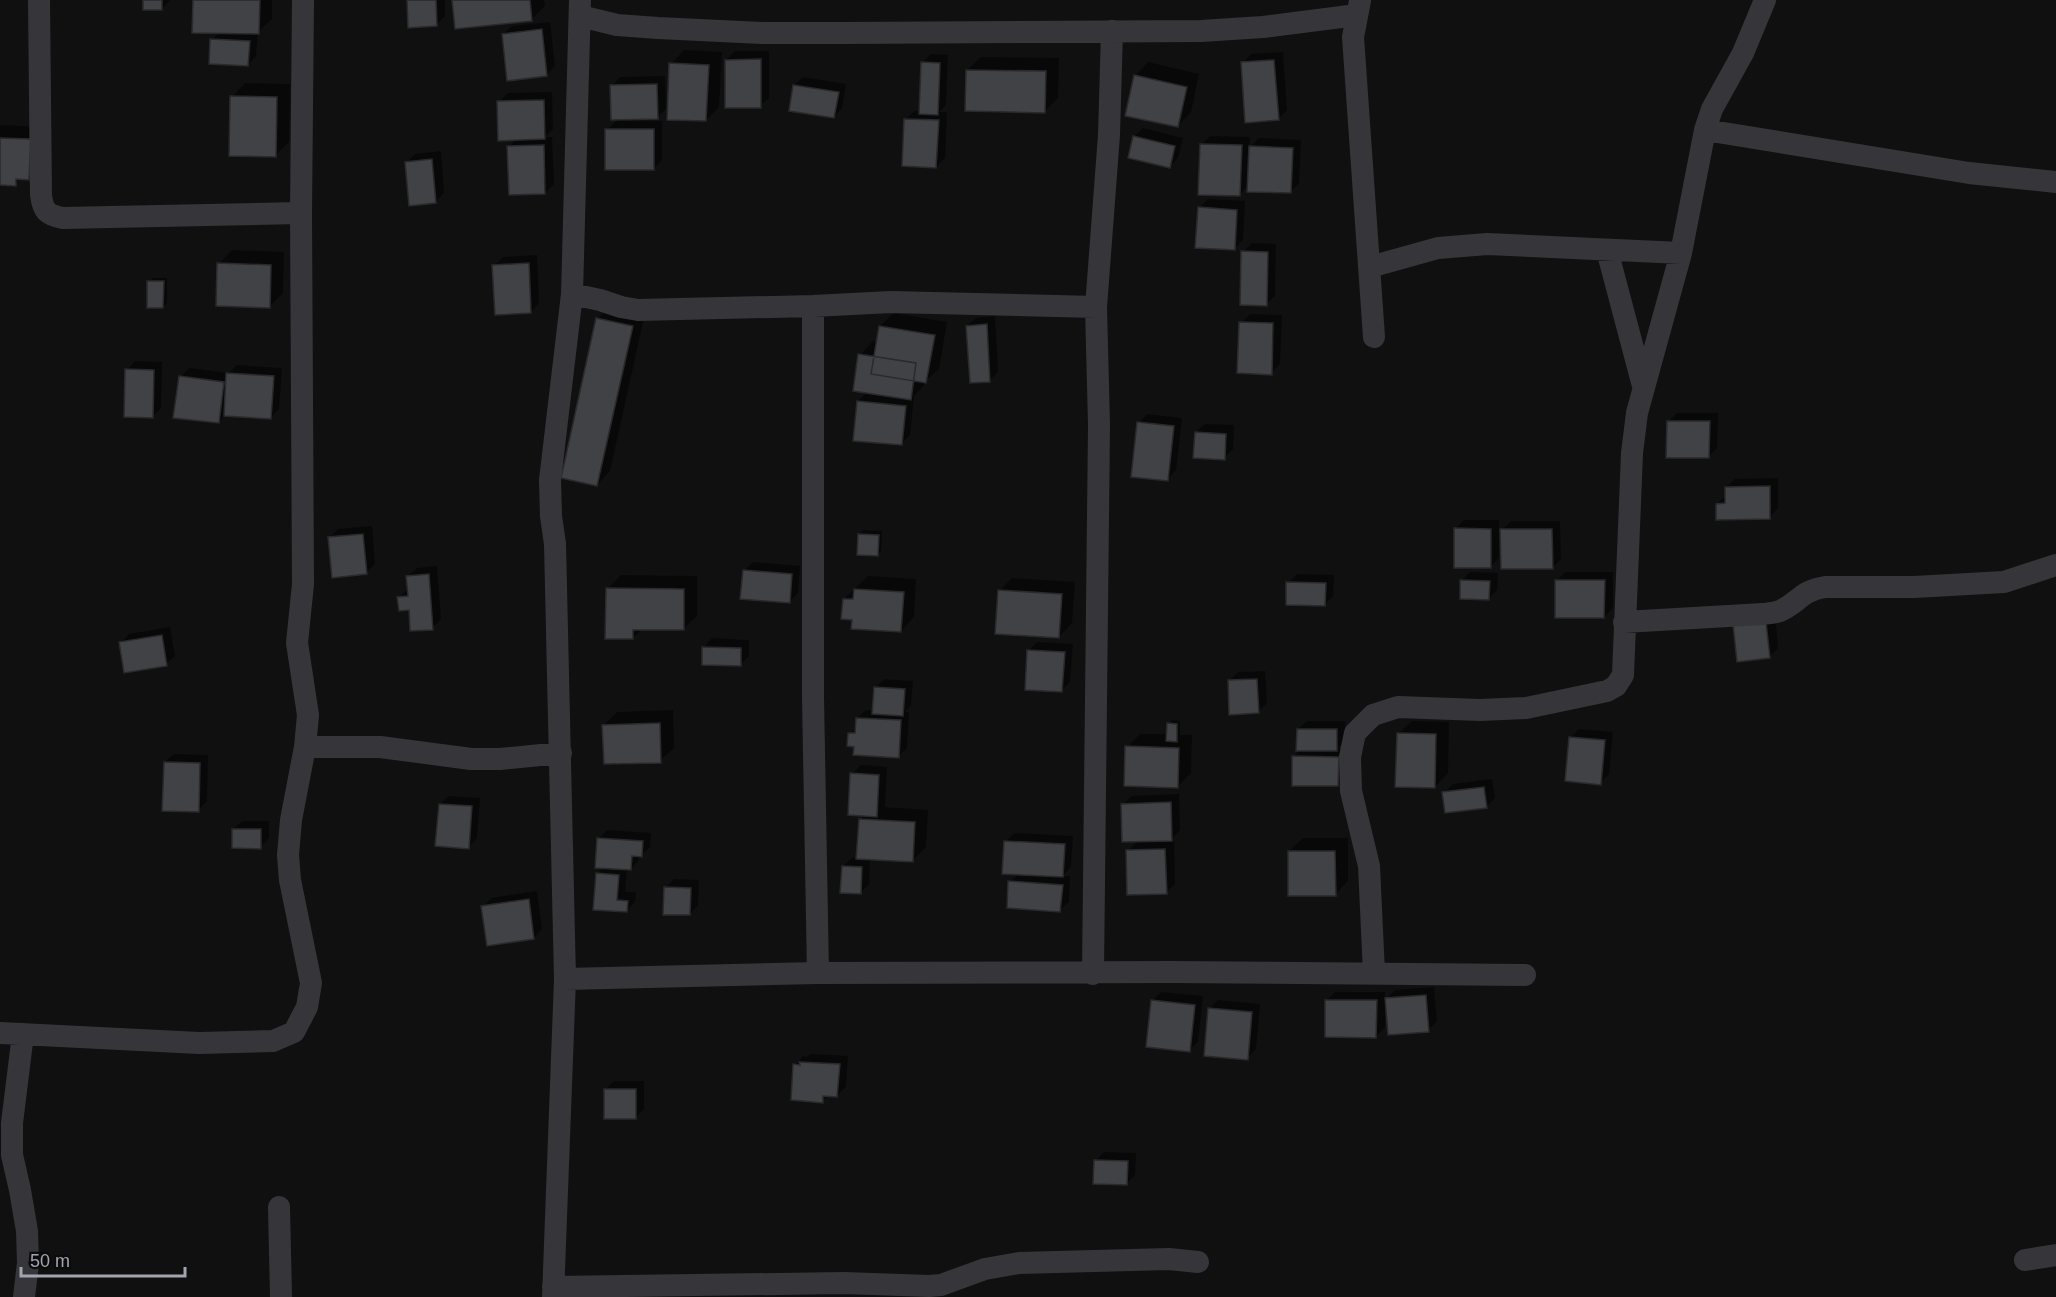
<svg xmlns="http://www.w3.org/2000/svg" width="2056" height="1297" viewBox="0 0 2056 1297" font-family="Arial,sans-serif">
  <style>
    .shadow { fill: #0007 }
    .building { fill: #414246; stroke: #2a2a2c; stroke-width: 1.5 }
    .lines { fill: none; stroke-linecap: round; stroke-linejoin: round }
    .minor { stroke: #36363a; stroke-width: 22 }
  </style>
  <rect width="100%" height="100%" fill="#101011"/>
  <!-- shadow -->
  <path class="shadow" d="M144 0H170L162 9Z
    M194 0H272V19L258 32 256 56 248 65 212 40 220 32Z
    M409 0H445V16L436 25Z
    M453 0H544L545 6 532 19Z
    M550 22 555 66 547 75 503 34 512 26Z
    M684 50 722 52 719 107 706 120 671 64Z
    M735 51H769V98L760 106 726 60Z
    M1283 52 1287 110 1278 119 1243 63 1251 54Z
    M931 54 948 55 946 105 939 112H947L945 158 936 167 906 119 914 111H920L922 63Z
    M981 57 1059 58 1058 98 1045 111 967 70Z
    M1148 62 1199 74 1191 112 1178 126 1135 76Z
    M665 76 666 109 657 117 624 118V121H662V160L653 169 607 130 618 119 612 86 620 77Z
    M803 77 846 84 842 108 834 117 794 85Z
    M245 83 290 84 289 142 276 155 232 97Z
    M552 92 553 129 545 137H552L554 184 545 193 509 147 517 138 499 102 508 93Z
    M0 125 43 127 42 165 29 178H21L15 184H0Z
    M1143 128 1183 138 1178 158 1170 166 1134 137Z
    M1210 136 1250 137 1249 148 1259 138 1301 140 1299 183 1290 192 1249 185 1239 195 1201 145Z
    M441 151 444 193 435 202 406 163 415 154Z
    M1208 199 1245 201 1243 240 1234 249 1199 208Z
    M1252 243 1276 244 1275 296 1266 304 1243 252Z
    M232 250 284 252 283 293 270 306 219 264Z
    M537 255 539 303 531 312 494 266 503 257Z
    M153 278H167V303L163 307 149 282Z
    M611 306 645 313 610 471 597 485V319Z
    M894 313 947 322 939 369 924 382V385L914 396 910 435 901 444 858 401 867 392 860 355 873 341 878 342 880 326Z
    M1250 314 1282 315 1280 364 1271 373 1241 323Z
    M995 316 998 372 990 380 967 326 976 318Z
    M135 361 162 362 161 408 153 416 127 370Z
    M237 365 282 368 279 409 271 417 225 415 219 422 180 377 189 368 229 373Z
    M1677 413H1718L1717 448 1709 456 1668 422Z
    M1147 414 1182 418 1176 470 1168 479 1139 423Z
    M1205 424 1234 425 1233 449 1224 458 1196 432Z
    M1778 478V508L1770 517 1717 504 1727 495 1726 487 1735 479Z
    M1464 520H1499V558L1490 567 1455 529Z
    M1511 521H1560L1561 559 1552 568 1502 530Z
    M372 526 375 564 367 572 329 538 338 529Z
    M863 530 882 531 881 551 877 555 859 534Z
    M753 562 800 566 798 593 790 601 744 571Z
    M437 566 441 619 432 628 399 597 408 589V576L417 568Z
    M1470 572 1498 573 1497 590 1488 599 1462 580Z
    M1565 572H1613V608L1604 617 1557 581Z
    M1297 574 1334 575 1333 596 1324 605 1288 583Z
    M621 575 697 576V616L683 629H642L633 638 607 589Z
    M868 576 916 579 914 617 901 631 853 619 844 599Z
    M1012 578 1075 582 1072 623 1059 637 999 591Z
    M1775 614 1778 648 1769 657 1744 616Z
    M170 627 175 656 166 664 121 643 129 634Z
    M712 638 749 640V656L740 665 704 647Z
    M1037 642 1073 644 1070 682 1062 690 1029 650Z
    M1265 671 1267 703 1258 712 1229 681 1238 672Z
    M884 679 913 681 911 705 905 712H909L907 748 898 756 855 745 850 734 857 727V718L866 710H874L875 688Z
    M673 710 674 748 660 761 604 725 617 712Z
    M1172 720 1180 721V735H1192L1191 773 1178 786 1127 747 1140 734H1168V724Z
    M1307 721H1345V741L1338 748 1347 749 1346 776 1338 784 1294 757 1301 749 1298 729Z
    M1412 721 1449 722 1448 773 1435 787 1398 734Z
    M1579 729 1613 732 1609 774 1600 783 1570 738Z
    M174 754 208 755 207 801 198 810 165 762Z
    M861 765 887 767 885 807 928 810 926 847 913 860 870 858 869 884 860 893 843 866 852 858H858L860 820 865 815 852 774Z
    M1492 779 1495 798 1486 807 1444 793 1453 784Z
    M1179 794 1180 830 1170 841H1174L1175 884 1166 892 1128 851 1138 840 1123 805 1131 796Z
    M449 796 480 798 477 838 468 847 440 804Z
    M242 821H269V838L260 847 233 829Z
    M607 830 651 833 650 847 640 856 639 860 631 869H627L625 892H636L635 902 627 910 595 908 597 874 604 867 598 839Z
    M1014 833 1073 836 1071 867 1062 876H1070L1069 902 1060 910 1010 882 1018 874 1006 842Z
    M1303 838H1348V881L1335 895 1289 851Z
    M674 879 699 880 698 905 690 914 665 888Z
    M537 891 542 929 534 938 483 907 491 898Z
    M1434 987 1437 1021 1428 1030 1385 1008V1028L1376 1036 1327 1000 1335 992H1385V1000L1395 990Z
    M1161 992 1203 996 1198 1042 1189 1050 1152 1001Z
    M1218 1000 1260 1004 1256 1049 1247 1058 1209 1009Z
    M810 1054 848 1056 846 1087 837 1095H828L822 1101 795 1065 803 1056 807 1057Z
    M614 1081H644V1109L635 1118 605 1090Z
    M1104 1152 1136 1153 1135 1175 1127 1183 1095 1161Z"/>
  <!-- building -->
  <path class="building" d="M143 0H162V10H143Z
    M193 0H260L259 34 192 33Z
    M407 0H436L437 26 408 28Z
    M452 0H530L532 21 455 29Z
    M542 29 547 76 507 81 502 34Z
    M210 39 250 41 248 66 209 64Z
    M761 59V108H725V60Z
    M1274 60 1279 120 1245 123 1241 62Z
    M921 62 940 63 938 115 919 114Z
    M669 63 709 65 706 121 667 120Z
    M966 70 1046 71 1045 113 965 111Z
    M1134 75 1187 87 1178 127 1125 116Z
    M657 84 658 119 611 120 610 85Z
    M793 85 839 92 834 118 789 111Z
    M230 96 277 97 276 157 229 156Z
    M544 100 545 139 498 141 497 101Z
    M904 119 939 120 936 168 902 166Z
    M605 129H654V170H605Z
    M1133 136 1175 146 1170 168 1128 158Z
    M0 138 31 139 29 180 16 179V186L0 185Z
    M1200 144 1242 145 1240 196 1198 195Z
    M544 145 545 194 509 195 507 146Z
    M1249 146 1293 148 1291 193 1247 192Z
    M432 159 436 203 409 206 405 162Z
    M1198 207 1237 210 1235 250 1195 248Z
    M1241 251 1268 252 1267 306 1240 305Z
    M217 263 271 265 270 308 216 306Z
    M529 263 531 313 495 315 492 265Z
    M147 281H164L163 308H147Z
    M596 318 633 326 597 486 561 478Z
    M1239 322 1273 323 1272 375 1237 373Z
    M987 324 990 382 970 383 966 326Z
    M879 326 935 335 926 383 871 374Z
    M858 354 916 363 911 400 853 391Z
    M125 369 154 370 153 418 124 417Z
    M226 373 274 376 271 419 224 416Z
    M179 376 224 382 219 423 173 418Z
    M857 401 906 406 902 445 853 441Z
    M1667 421H1710L1709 458H1666Z
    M1137 422 1174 426 1168 481 1131 477Z
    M1195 432 1226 434 1225 460 1193 458Z
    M1770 486V519L1716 520V504L1725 503V487Z
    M1454 528 1491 529V568H1454Z
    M1500 529H1552L1553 569H1501Z
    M363 534 367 574 332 578 328 537Z
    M858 534 879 535 878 556 857 555Z
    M743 570 792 574 790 603 740 599Z
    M429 574 433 630 410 631 409 610 399 611 397 597 408 596 406 576Z
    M1460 580 1490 581 1489 600 1460 599Z
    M1555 580H1605L1604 618H1555Z
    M1286 582 1326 583 1325 606 1286 605Z
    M606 588 684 589V630H633V639H605Z
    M854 589 904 592 901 632 851 629 852 620 841 619 843 599H853Z
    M998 590 1062 594 1059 638 995 634Z
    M1766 622 1770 658 1737 662 1733 624Z
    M162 635 167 666 124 673 119 642Z
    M702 647 741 648V666L702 665Z
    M1027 650 1065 652 1062 692 1025 690Z
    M1257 679 1259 713 1229 715 1228 680Z
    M874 687 905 689 903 716 872 714Z
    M856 718 901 720 899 758 853 755 854 747 847 746 848 733H855Z
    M660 723 661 763 604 764 602 725Z
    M1167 723 1177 724V742L1166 741Z
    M1297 729H1337V751H1296Z
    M1397 733 1436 734 1435 788 1395 787Z
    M1569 737 1605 740 1601 785 1565 781Z
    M1125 746 1179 748 1178 788 1124 786Z
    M1292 756 1339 757 1338 786H1292Z
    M164 762 200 763 199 812 162 811Z
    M850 773 879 775 877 817 848 815Z
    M1484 787 1487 808 1445 813 1442 792Z
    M1171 802 1172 841 1122 842 1121 804Z
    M439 804 472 806 469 849 435 846Z
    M859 819 915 822 913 862 856 859Z
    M232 829H261V849L232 848Z
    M597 838 643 841 642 857 632 856 631 870 595 868Z
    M1004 841 1065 844 1063 877 1002 874Z
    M1165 849 1167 894 1127 895 1126 850Z
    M1288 851H1335L1336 896H1288Z
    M842 866 862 867 861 894 840 893Z
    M596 873 619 875 617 900 628 901 627 912 593 910Z
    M1008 881 1063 885 1060 912 1007 908Z
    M664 887 691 888 690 915H663Z
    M529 899 534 939 487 946 481 906Z
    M1426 995 1429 1032 1388 1035 1385 998Z
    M1151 1000 1195 1005 1190 1052 1146 1047Z
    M1325 1000H1377L1376 1038 1325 1037Z
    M1208 1008 1252 1012 1248 1060 1204 1056Z
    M799 1062 840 1064 837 1097 823 1096V1103L791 1100 793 1064 800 1065Z
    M604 1089H636V1119H604Z
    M1094 1160 1128 1161 1127 1185 1093 1184Z"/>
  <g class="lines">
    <!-- minor -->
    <path class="minor" d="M39 0 41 195C43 211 47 215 63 218L301 213
      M1360 1 1353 37 1374 337
      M580 16 617 25 658 28 762 33H842L1201 31 1263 27 1357 15
      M1705 130 1969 173 2056 182
      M1607 250 1643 386
      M1370 267 1438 248 1487 244 1681 253
      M572 294 600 300 621 307 638 310 813 306 891 302 1096 307
      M813 306V697L818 973
      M1624 622 1763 614C1769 613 1777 613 1782 610 1800 601 1801 591 1825 587H1914L2004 582 2056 565
      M305 747H380L471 759H500L561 753
      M1374 973 1369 866 1351 791 1350 757 1355 733 1373 715 1398 707 1480 710 1526 708 1607 691 1616 686 1623 675 1632 453 1637 413 1681 253 1705 130 1712 109 1743 53 1765 0
      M1093 974 1099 425 1096 307 1109 135 1112 31
      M565 979 818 973 1172 972 1525 975
      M0 1033 199 1043 273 1041 294 1032 307 1007 311 983 290 880 288 855 291 820 305 747 308 715 297 643 303 584 301 213 303 0
      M23 1034 12 1123V1155L20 1190 27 1231 28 1263 24 1297
      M279 1207 281 1297
      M2025 1260 2056 1255
      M553 1287 844 1283 929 1286 941 1285 985 1269 1019 1263 1169 1259 1198 1262
      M553 1297 565 979 555 544 551 516 550 480 572 294 580 0"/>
  </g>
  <!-- scale -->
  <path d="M21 1267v9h164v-9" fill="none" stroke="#a2a4b0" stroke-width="3"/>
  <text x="30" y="1267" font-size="18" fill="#a2a4b0" stroke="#0b0b0c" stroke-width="4.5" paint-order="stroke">50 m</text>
</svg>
